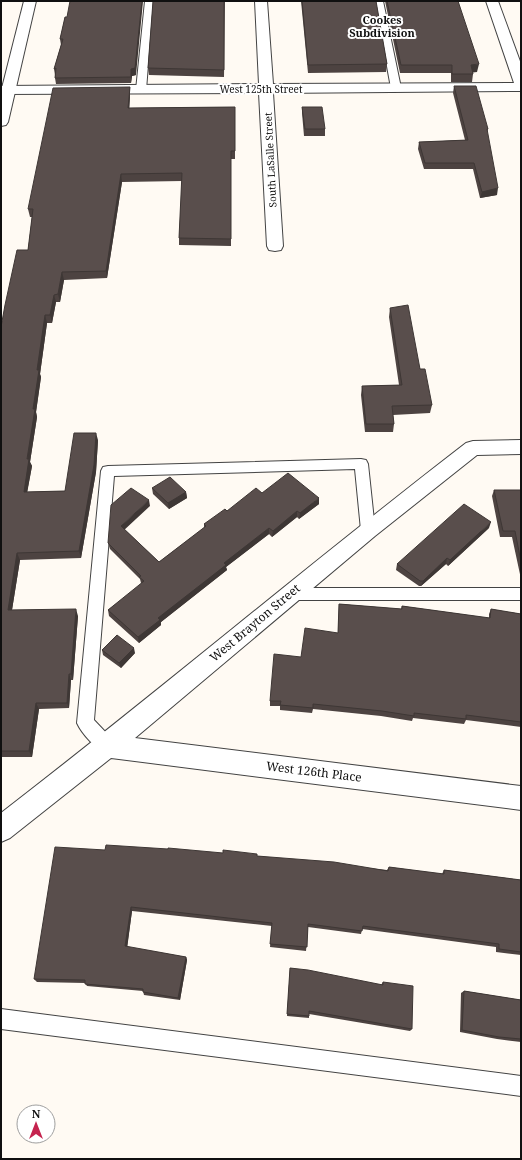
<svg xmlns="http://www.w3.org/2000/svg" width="522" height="1160" viewBox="0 0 522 1160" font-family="'Noto Serif',serif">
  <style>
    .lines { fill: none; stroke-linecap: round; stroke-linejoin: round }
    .service-casing { stroke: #434343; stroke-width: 2 }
    .minor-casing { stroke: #434343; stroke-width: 2 }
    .tertiary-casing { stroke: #434343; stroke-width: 2 }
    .service { fill: #fff; fill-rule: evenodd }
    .minor { fill: #fff; fill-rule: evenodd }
    .tertiary { fill: #fff; fill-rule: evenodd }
    .wall { fill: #4d4341 }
    .shaded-wall { fill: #3e3735 }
    .building { fill: #594e4c; stroke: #3e3735 }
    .labels { text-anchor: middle; stroke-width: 4; stroke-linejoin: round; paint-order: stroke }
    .far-street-label { font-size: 10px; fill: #101010; stroke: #fff }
    .far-neighbourhood-label { font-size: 11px; font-weight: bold; fill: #101010; stroke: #fff }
    .street-label { font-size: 12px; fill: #101010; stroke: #fff }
  </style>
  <rect width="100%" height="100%" fill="#fffaf3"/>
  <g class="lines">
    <defs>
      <path id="service" d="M145 1H153L146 90 141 93 136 90Z
        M375 1H383L401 88 399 90 396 91 391 88Z
        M361 459 366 460 368 464 375 530 373 534 368 536 363 534 361 530 355 469 114 476 94 720 113 740 115 746 113 752 107 754C96 749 82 734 77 723L101 471 103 467 108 466Z
        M290 588H521V600H290L285 598 282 594 285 590Z
        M1 1009 521 1076V1096L1 1029Z"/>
      <path id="minor" d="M255 1H267L273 84 514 83 486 1H498L521 64V91L273 93 283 246 281 250 275 251 269 250 267 246 259 93 1 94V86L259 84Z
        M521 440V454L477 455 375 536 135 738 521 786V810L111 758 10 838 1 842V813C158 692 309 564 466 443L473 441Z"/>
      <path id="tertiary" d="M24 1H36L8 122 6 125 1 126V92Z"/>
    </defs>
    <!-- service casing -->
    <use href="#service" class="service-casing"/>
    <!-- minor casing -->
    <use href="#minor" class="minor-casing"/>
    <!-- tertiary casing -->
    <use href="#tertiary" class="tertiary-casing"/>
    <!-- service -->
    <use href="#service" class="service"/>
    <!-- minor -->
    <use href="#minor" class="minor"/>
    <!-- tertiary -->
    <use href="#tertiary" class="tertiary"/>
  </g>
  <!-- wall -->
  <path class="wall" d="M225 1 224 77 149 75 148 68Z
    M301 1H376L387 64 386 72 308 73Z
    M385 1H458L477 72H473V74L472 82H451V73H400Z
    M65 17 136 75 132 76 131 83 56 84 55 78V75L54 69 61 45 60 39Z
    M454 86 488 129 487 133 497 195 480 198 473 169H424L418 149 419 142 465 140 453 93Z
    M130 87V95L129 108 235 107V159H231V246L179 245V238L182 181 122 182 107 278 64 280 60 302H56L52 323H47L40 374 41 377 36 412 37 417 30 462 32 466 27 492 65 491 98 440 96 472 81 558 20 560 12 610 78 616 73 680H71L69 708 39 709 32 757H1V327L28 250 32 217H30L28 209Z
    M302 107 325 129V136H304L302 113Z
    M390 308 420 369 432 405 430 413 393 415 394 424 393 432H365L361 395 362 386 399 385 389 317Z
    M152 488 186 492 187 498 169 509 153 494Z
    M494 490H521V579L512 537H500L492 496Z
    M262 493 319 504 299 519 297 517 272 537 269 534 226 567 227 570 161 622V625L139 643 109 616 108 610 142 584 141 583 140 579 110 549 108 543 150 506 124 529 159 562 204 528V524L227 511Z
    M489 528 448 566 446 564 421 586H419L396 570 397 564Z
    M339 604 401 609 402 606 489 618V614L491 609 521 614V727L466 720 464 724 413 718 412 721 381 716 313 709 312 713 280 710V706H270V701L301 657 338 633Z
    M102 650 135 653 121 668 103 655Z
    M105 850 257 856 387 870 389 867 442 874 444 870 521 880V955L496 952V947L362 929 361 934 308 927 306 951 270 947 272 926 132 911 127 947 186 957 187 960 180 1000 144 995 143 991 87 986 85 983 37 982 34 979Z
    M290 968 381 985 383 982 412 1029 410 1031 309 1014V1018L287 1016Z
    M464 991 521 1000V1042L497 1039 460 1032 461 993Z"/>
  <!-- shaded-wall -->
  <path class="shaded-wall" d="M142 1H143L136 75 132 76 131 83V69Z
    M479 64 477 72 469 73 471 65Z
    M130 87V95L129 116 128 108Z
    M121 174 122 182 107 278 106 271Z
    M498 188 497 195 480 198 482 192Z
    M62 272 64 280 60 302 58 294Z
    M54 295 56 302 52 323 50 315Z
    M45 315 47 323 40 374 41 377 36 412 37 417 30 462 32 466 26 499 24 492 37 370Z
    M96 433 98 440 96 472 81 558 79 551Z
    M186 492 187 498 169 509 168 503Z
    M319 498V504L299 519 300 513Z
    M149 500 150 506 122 532 121 526Z
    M297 511V517L272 537 273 531Z
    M491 522 489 528 448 566 450 560Z
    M269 528V534L226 567 227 570 161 622V625L139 643 138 637 158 618 224 563Z
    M17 553 20 560 11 616 8 610Z
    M447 558 446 564 421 586 423 581Z
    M76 609 78 616 73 680 71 674Z
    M134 648 135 653 121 668 119 663Z
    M69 674 71 680 69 708 67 703Z
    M36 703 39 709 32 757 29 751Z
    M131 907 132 911 127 949 125 946Z
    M186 957 187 960 180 1000 178 998Z"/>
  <!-- building -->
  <path class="building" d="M70 1H142L135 68 131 69V77L55 78 56 68 54 69 63 39H60L65 17H67Z
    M153 1H224V70L148 68Z
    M302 1H376L387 64 308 65Z
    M387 1H458L479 64 471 65 473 74H452V65H401Z
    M454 86H476L488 129H487L498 188 482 192 474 163H425L419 142 468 140Z
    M130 87 128 108 235 107V151H231V239L179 238 182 173 121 174 106 271 62 272 58 294 54 295 50 315H45L37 370H39L33 409H35L27 459H29L24 492 65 491 74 433H96L94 465 79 551 17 553 8 610 76 609 71 674H69L67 703H36L29 751H1V327L5 305 17 250H28L33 209H28L53 88Z
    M302 107H322L325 129H305Z
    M408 305 420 369H425L432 405 392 406 394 424H366L362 386 402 385 390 308Z
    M288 473 319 498 300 513 297 511 273 531 269 528 224 563 226 565 158 618 160 620 138 637 108 610 144 581 139 577 141 576 108 543 111 505 131 488 149 500 121 526 159 562 206 526 204 524 225 509 227 511 256 488 262 493Z
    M170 477 186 492 168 503 152 488Z
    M494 490H521V562L515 531H503Z
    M464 504 491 522 450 560 447 558 423 581H420L397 564Z
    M339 604 402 609V606L490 618 491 609 521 614V722L466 715V719L414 713V716L382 711 313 704V708L280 705 281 701H270L274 654 301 657 305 628 338 633Z
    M117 635 134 648 119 663 102 650Z
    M106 845 168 849V848L223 853V850L257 854V856L334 862 388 871 389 867 444 874V870L521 880V952L499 949V944L363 926 362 931 308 924 307 947 270 944 272 923 131 907 125 946 186 957 178 998 143 992V989L85 984V980L34 979 55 847 105 850Z
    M290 968 308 970 383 985V982L413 986 412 1029 309 1011V1016L287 1014Z
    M464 991 521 1000V1039L499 1037 462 1030Z"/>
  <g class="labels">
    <!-- far-street labels -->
    <g class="far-street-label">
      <text x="261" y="93">West 125th Street</text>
      <text transform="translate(270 160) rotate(-93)" y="4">South LaSalle Street</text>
    </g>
    <!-- far-neighbourhood labels -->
    <g class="far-neighbourhood-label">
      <text x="382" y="24">Cookes<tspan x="382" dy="13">Subdivision</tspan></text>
    </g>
    <!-- street labels -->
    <g class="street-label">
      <text transform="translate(255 623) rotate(-40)" y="4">West Brayton Street</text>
      <text transform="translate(314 772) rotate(7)" y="4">West 126th Place</text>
    </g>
  </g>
  <!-- border -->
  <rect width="522" height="1160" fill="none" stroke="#101010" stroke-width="4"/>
  <!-- north arrow -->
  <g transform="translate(36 1124)"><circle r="19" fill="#ffffff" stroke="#9f9f9f"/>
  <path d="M0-3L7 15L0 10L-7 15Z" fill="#c5234e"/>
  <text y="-6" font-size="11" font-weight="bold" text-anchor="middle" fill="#101010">N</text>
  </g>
</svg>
